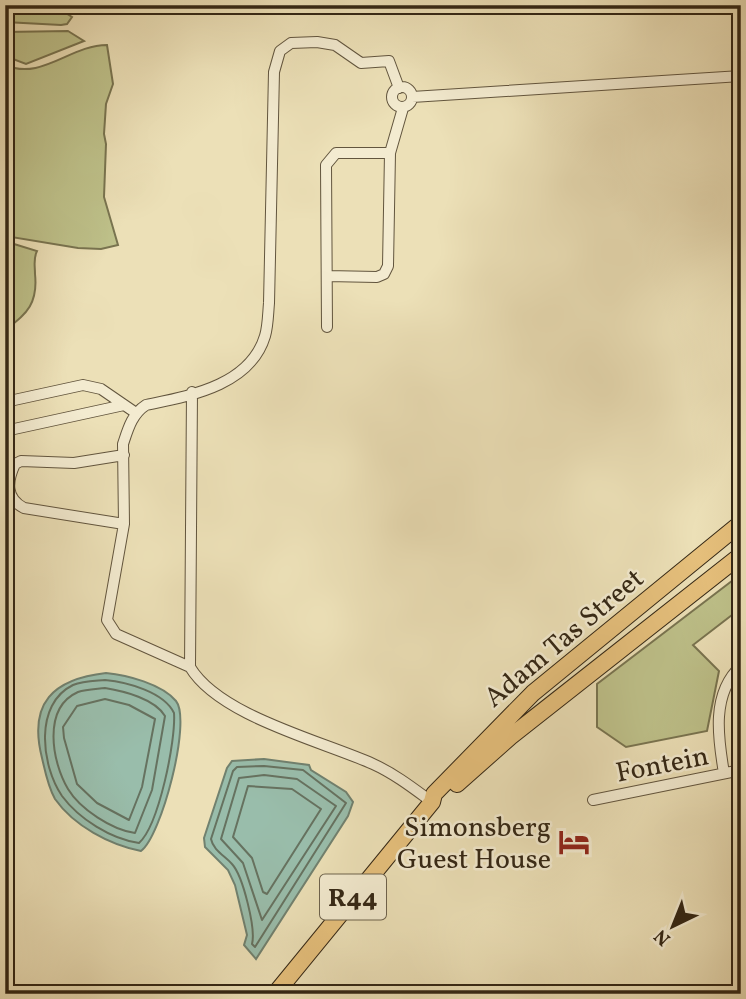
<svg xmlns="http://www.w3.org/2000/svg" width="746" height="999" viewBox="0 0 746 999" font-family="Vollkorn,serif">
  <style>
    .green { fill: #bec18a; stroke: #797450; stroke-width: 2 }
    .water { fill: #99bdab; stroke: #71816f; stroke-width: 2 }
    .lines { fill: none; stroke-linecap: round; stroke-linejoin: round }
    .shore { stroke: #667260; stroke-width: 2 }
    .minor-casing { stroke: #62553e; stroke-width: 12 }
    .primary-casing { stroke: #342715; stroke-width: 18 }
    .minor { stroke: #f3ebd0; stroke-width: 10 }
    .primary { stroke: #e6c07c; stroke-width: 16 }
    .labels { text-anchor: middle; stroke-width: 5; stroke-linejoin: round; paint-order: stroke }
    .shield { fill: #f3ebd0; stroke: #6d624d; stroke-width: 2 }
    .shield-label { font-size: 26px; font-weight: bold; fill: #342715 }
    .street-label { font-size: 28px; fill: #342715; stroke: #f3ebd0 }
    .poi-label { font-size: 28px; fill: #342715; stroke: #f3ebd0; text-anchor: end }
  </style>
  <rect width="100%" height="100%" fill="#ece0b7"/>
  <filter id="stains"><feTurbulence type="fractalNoise" baseFrequency=".00286" numOctaves="4"/><feColorMatrix values="0 0 0 0 .2 0 0 0 0 .09 0 0 0 0 .02 0 0 0 .5 -.17"/></filter>
  <radialGradient id="worn" r=".72"><stop offset=".6" stop-color="#630" stop-opacity="0"/><stop offset="1" stop-color="#630" stop-opacity=".3"/></radialGradient>
  <!-- green -->
  <path class="green" d="M5 5H53L72 17 67 24 61 25 5 22Z
    M68 31 84 41 26 64 5 56V32Z
    M107 45 113 84 106 104 104 134 106 144 104 197 118 245 101 249 78 248 5 236V65C42 81 70 45 107 45Z
    M14 244 37 251C33 259 35 265 35 274 38 302 28 314 5 330V245Z
    M741 574V608L693 645 719 671 707 731 626 747 597 727V684Z"/>
  <!-- water -->
  <path class="water" d="M106 673C127 675 162 684 176 701 192 721 161 837 141 851 110 845 74 826 55 799 48 787 45 771 42 758 28 703 53 679 106 673Z
    M264 759 309 765 311 770 346 792 353 802 348 816 256 959 244 945 247 935 235 885 228 870 205 847 204 838 227 768 232 761Z"/>
  <g class="lines">
    <!-- shore -->
    <path class="shore" d="M105 680C127 682 164 692 174 713 176 740 159 825 139 843 111 839 79 819 62 796 41 765 34 704 73 685 83 681 95 681 105 680Z
      M105 688C124 691 155 699 165 716L152 790 135 833C112 830 80 809 68 789 52 762 42 708 78 692 86 689 97 689 105 688Z
      M105 699 129 705 155 719 142 787 129 820 97 803 77 784 64 738 63 727 77 706Z
      M264 766 303 770 346 803 255 947 252 944C256 929 243 876 232 864 225 856 213 850 211 839L233 771 237 767Z
      M264 775 297 779 336 806 262 920 243 863 221 839 239 778Z
      M248 786 292 789 321 809 267 894 263 892 252 858 233 837Z"/>
    <defs>
      <path id="minor" d="M392 97a10 10 0 1 1 20 0a10 10 0 1 1-20 0Z
        M412 97 741 76
        M327 276 377 277 384 274 388 266 390 153 403 108
        M327 327 326 165 336 153H390
        M192 392 190 667C219 716 322 741 373 764 395 774 413 788 432 802
        M5 402 83 385 101 389 136 413
        M5 431 124 405
        M124 524 24 508C5 498 7 481 15 464L21 461 74 463 124 455
        M190 667 116 634 107 620 124 524 123 444C128 429 132 414 146 405 189 396 250 386 265 336 268 326 268 314 269 303L274 72 280 51 291 43 317 42 335 45 361 63 389 61 399 88
        M724 773C718 738 711 693 741 666
        M593 800 741 770"/>
      <path id="primary" d="M457 784 510 737 741 555
        M275 994 432 802 434 794 533 693 741 523"/>
    </defs>
    <!-- minor casing -->
    <use href="#minor" class="minor-casing"/>
    <!-- primary casing -->
    <use href="#primary" class="primary-casing"/>
    <!-- minor -->
    <use href="#minor" class="minor"/>
    <!-- primary -->
    <use href="#primary" class="primary"/>
  </g>
  <!-- icons -->
  <defs>
    <symbol id="hotel-bare" viewBox="-9 -9 18 18"><path d="M-6-4.5h1.5V1H6V5H4.5V3h-9V5H-6ZM-4 0a1.8 1.8 0 1 1 3.6 0ZM.5 0V-2.5h3Q6-2.5 6 0Z" fill="#8f2418" stroke="#f3ebd0" stroke-width="2.5" paint-order="stroke"/></symbol>
  </defs>
  <g fill-rule="evenodd">
    <use href="#hotel-bare" x="552" y="820" width="44" height="44"/>
  </g>
  <g class="labels">
    <!-- shield labels -->
    <rect class="shield" x="320" y="874.5" width="66" height="45" rx="5"/>
    <g class="shield-label">
      <text x="353" y="906">R44</text>
    </g>
    <!-- street labels -->
    <g class="street-label">
      <text transform="translate(563 637) rotate(-40)" y="10">Adam Tas Street</text>
      <text transform="translate(662 763) rotate(-11)" y="10">Fontein</text>
    </g>
    <!-- poi labels -->
    <g class="poi-label">
      <text x="551" y="836">Simonsberg<tspan x="551" dy="32">Guest House</tspan></text>
    </g>
  </g>
  <!-- margin -->
  <rect width="746" height="999" fill="none" stroke="#ece0b7" stroke-width="28"/>
  <rect x="7" y="7" width="732" height="985" fill="none" stroke="#342715" stroke-width="3.5"/>
  <rect x="14" y="14" width="718" height="971" fill="none" stroke="#342715" stroke-width="2"/>
  <!-- north arrow -->
  <g transform="translate(673 926) rotate(223)" stroke="#f3ebd0" stroke-width="5" paint-order="stroke">
  <path d="M0-5L12 26L0 18L-12 26Z" fill="#342715"/>
  <text y="-10" font-size="19" font-weight="bold" text-anchor="middle" fill="#342715">N</text>
  </g>
  <rect width="100%" height="100%" filter="url(#stains)"/>
  <rect width="100%" height="100%" fill="url(#worn)"/>
</svg>
